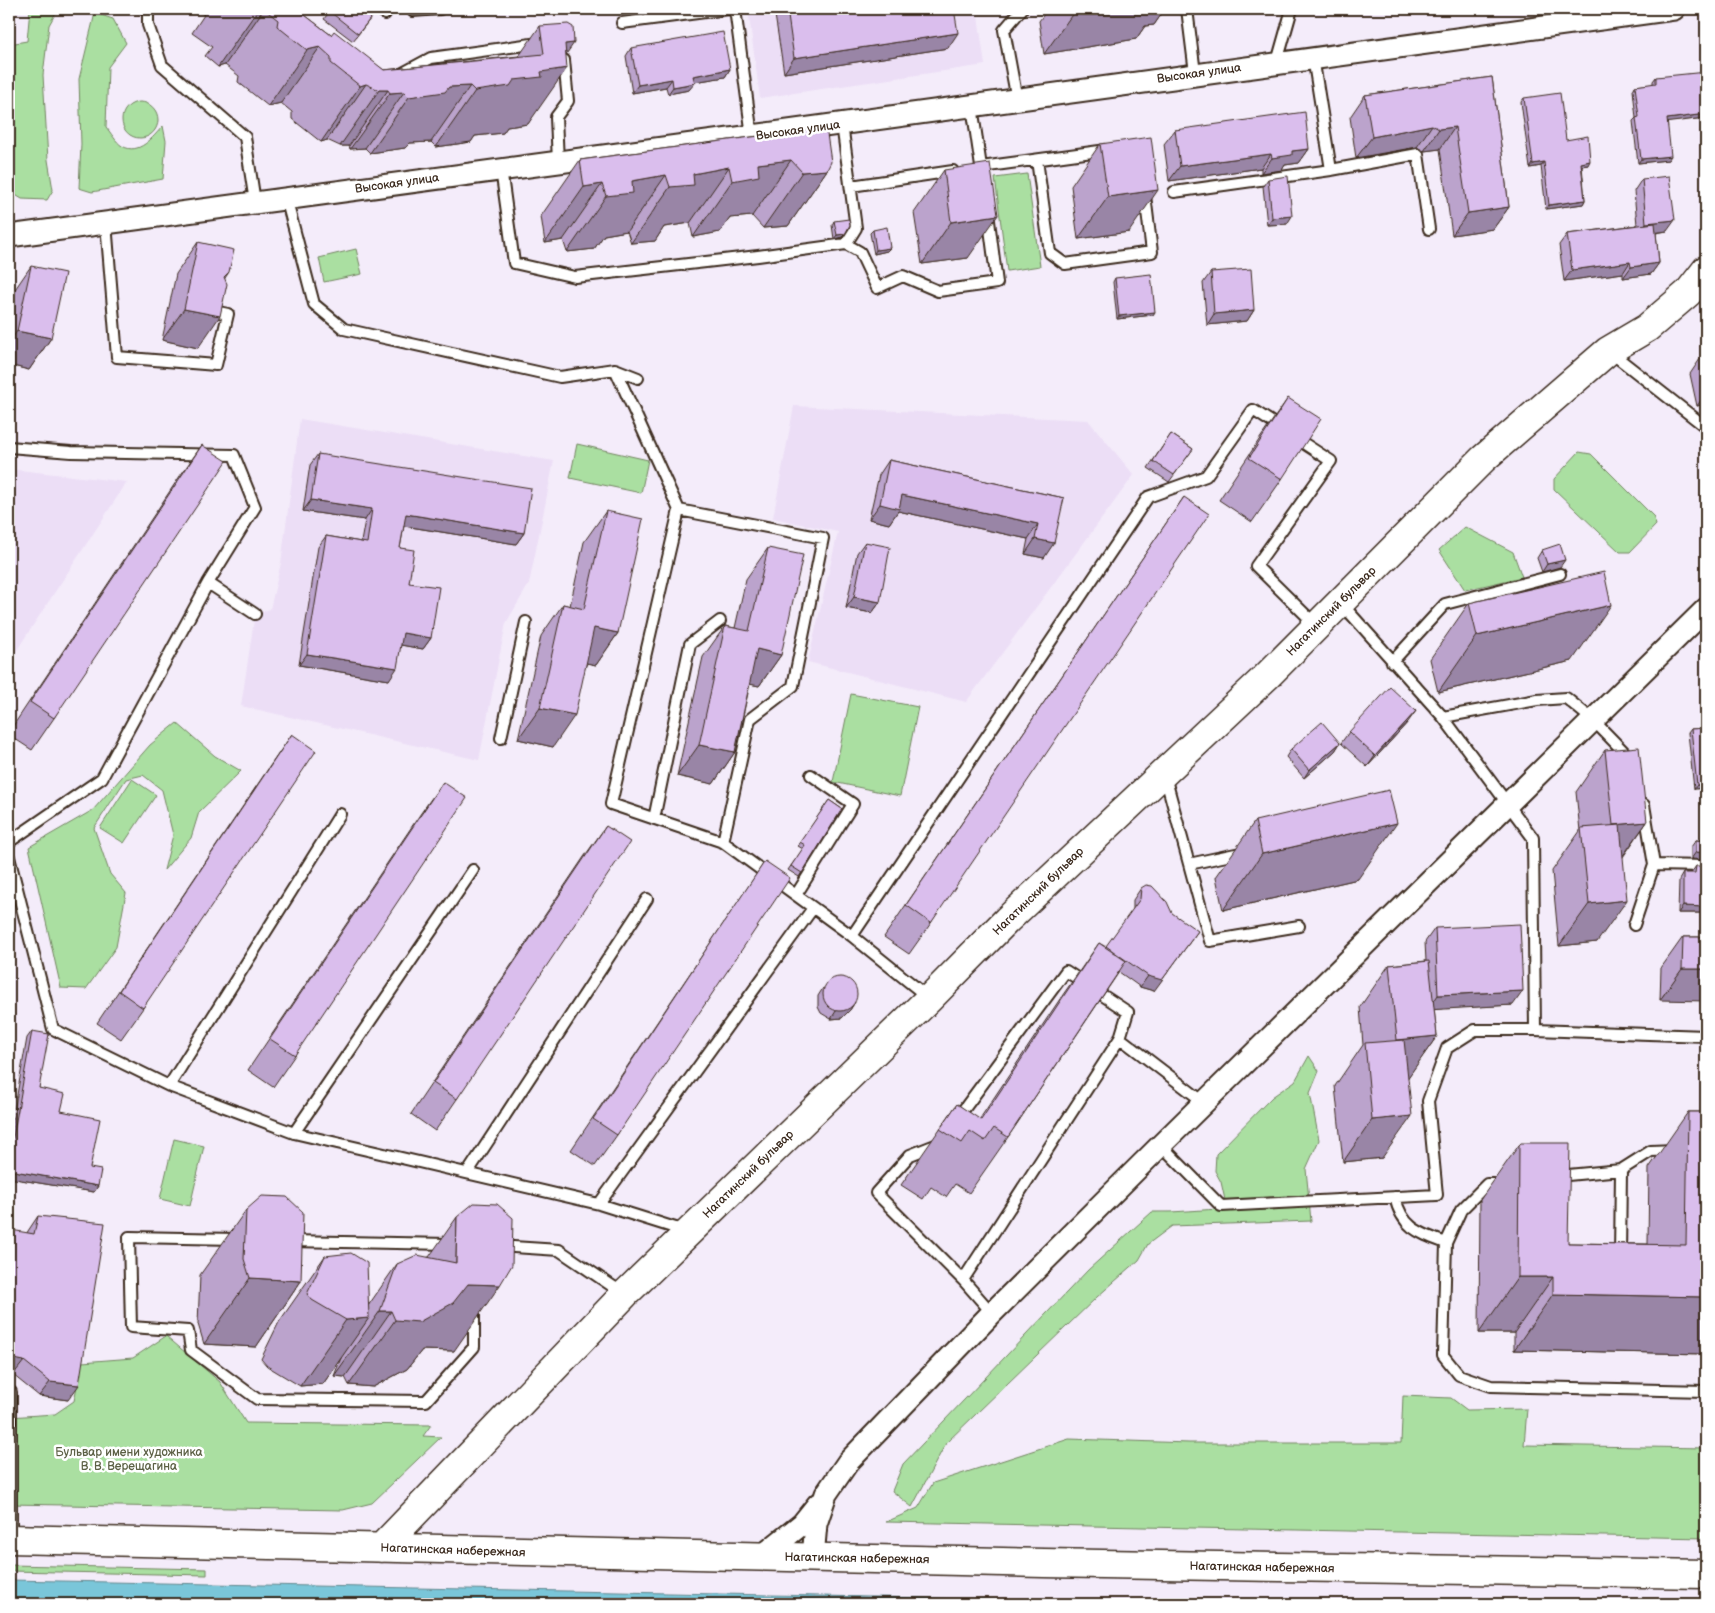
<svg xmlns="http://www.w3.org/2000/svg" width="1715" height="1613" viewBox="0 0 1715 1613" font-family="'Balsamiq Sans',sans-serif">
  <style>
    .built { fill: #ecdef6 }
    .green { fill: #aadfa1; stroke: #728460 }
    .water { fill: #7ac6d9; stroke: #61888e }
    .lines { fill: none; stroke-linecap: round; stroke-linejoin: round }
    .lane-casing { stroke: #3b2a1e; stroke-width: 14 }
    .street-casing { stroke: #3b2a1e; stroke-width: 25 }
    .secondary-casing { stroke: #3b2a1e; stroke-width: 31 }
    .lane { stroke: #fff; stroke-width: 10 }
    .street { stroke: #fff; stroke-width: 21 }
    .secondary { stroke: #fff; stroke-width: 28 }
    .wall { fill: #bba3cc; stroke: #3b2a1e }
    .shaded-wall { fill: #9985a6; stroke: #3b2a1e }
    .building { fill: #dabeed; stroke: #3b2a1e }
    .labels { text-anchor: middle; stroke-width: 5; stroke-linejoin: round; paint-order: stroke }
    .street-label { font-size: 12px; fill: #3b2a1e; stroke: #fff }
    .park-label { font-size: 12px; fill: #5c6045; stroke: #fff }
  </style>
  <rect width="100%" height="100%" fill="#f4ecfa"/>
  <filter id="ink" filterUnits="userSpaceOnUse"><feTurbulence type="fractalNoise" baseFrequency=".02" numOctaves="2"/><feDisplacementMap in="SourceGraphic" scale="10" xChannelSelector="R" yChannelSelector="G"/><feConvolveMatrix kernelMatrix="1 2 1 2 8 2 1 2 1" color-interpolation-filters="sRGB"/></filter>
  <g filter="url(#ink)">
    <!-- built -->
    <path class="built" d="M748 9H977L985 65 760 98Z
      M794 406 1088 420 1134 475 966 702 808 662 838 532 773 518Z
      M300 419 554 461 529 584 506 623 479 760 241 706 255 614 270 609 281 563Z
      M9 469 127 482 9 662Z"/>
    <!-- green -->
    <path class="green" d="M30 9H58L49 25 43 75 48 160 53 190 47 200 22 199 9 191V44L27 41Z
      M95 13 113 19 126 43 108 67 106 127C111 133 116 142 122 146 139 156 153 137 163 126L166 141 163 179 92 192 79 188 81 144 79 79Z
      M122 120a18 18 0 1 1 36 0a18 18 0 1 1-36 0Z
      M1027 174 1040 266 1007 271 995 178Z
      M356 249 362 274 324 282 319 258Z
      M577 444 648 460 641 493 570 478Z
      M1579 452 1591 454 1653 516 1656 525 1630 552H1620L1554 489V479Z
      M1465 527 1513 552 1522 577 1465 590 1439 550Z
      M851 694 918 707 900 796 833 782Z
      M177 723 215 756 241 771 199 812 191 838 164 870 173 835 162 790 143 775 126 779 94 828 110 874 126 893 116 947 86 989 61 988 29 847 93 810 150 745Z
      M132 779 156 795 124 843 100 828Z
      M1309 1056 1319 1071 1310 1093 1319 1140 1306 1169 1311 1221 1172 1226 1148 1244 1139 1260 1097 1297 946 1443 912 1507 892 1491 903 1464 1088 1270 1152 1212C1178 1213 1202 1209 1227 1209L1221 1182 1215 1171 1216 1154 1272 1097 1295 1081Z
      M174 1139 204 1146 190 1206 160 1199Z
      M166 1336 220 1382 246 1423 431 1425 423 1436 441 1437 372 1503 343 1510 9 1504V1417L55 1414 74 1401 82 1362 133 1358Z
      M1403 1396 1451 1398 1467 1410 1527 1409 1524 1445 1706 1448V1538L886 1522 918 1508 933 1483 1069 1439 1189 1443H1401Z
      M9 1565 207 1569V1575L9 1571Z"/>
    <!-- water -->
    <path class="water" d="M9 1580 1227 1604H9Z"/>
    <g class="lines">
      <defs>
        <path id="lane" d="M148 9V25L162 65 245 137 255 202
          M383 9 385 14
          M412 9 413 11 440 9
          M735 9 752 136
          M1187 9 1195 73
          M622 23 728 9
          M1313 57 1331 170 1418 154 1429 229
          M1277 62 1292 9
          M403 73 431 58 539 43
          M1017 100 1004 30 1022 9
          M972 106 981 167 1107 150
          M1037 160 1050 253 1065 264 1152 252 1145 195
          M558 162 556 117 568 101 564 60
          M501 169 514 263 575 277 758 256 846 244 856 228 842 124
          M851 186 953 171
          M1174 192 1331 170
          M286 198 314 304 344 329 560 377 615 369 638 378
          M106 223 117 357 216 365 228 314 209 310
          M846 244 860 252 877 288 903 276 938 291 997 283 988 213
          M1609 351 1702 424 1706 423
          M615 369 679 510 611 804 723 842 852 936 929 998
          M1294 437 1331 461 1256 566 1317 626
          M9 447 71 452 234 455 255 507 208 583 102 778 9 842
          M679 510 823 538 793 686 750 719 723 842
          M208 583 255 614
          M1392 662 1445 604 1560 574
          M1443 717 1537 700 1566 698 1593 720 1629 757
          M501 738 526 622
          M1165 776 1210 941 1299 926
          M1644 805 1654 865 1706 866
          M654 819 690 644 720 621
          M9 857 53 1029 169 1086 294 1133 599 1204 685 1231
          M1189 864 1245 852
          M796 895 853 804 811 775
          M1634 925 1654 865
          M852 936 1148 497 1206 476 1253 410 1282 429
          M1535 1030 1706 1036
          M1120 1038 1205 1103
          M169 1086 340 814
          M956 1120 1066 971 1128 1012 1120 1038 963 1280
          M294 1133 473 870
          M938 1144 910 1155 876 1193 963 1280 992 1313
          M1161 1145 1221 1206 1437 1195 1428 1101 1447 1048 1475 1030H1535L1533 838 1443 717 1341 603
          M468 1172 647 899
          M1557 1176 1621 1170 1651 1151 1674 1150
          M1504 1184H1487L1461 1210 1446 1243 1443 1355 1459 1375 1491 1386 1706 1391
          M1395 1197C1402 1228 1419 1233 1446 1243
          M599 1204 813 908
          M237 1239 129 1237 131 1327 188 1331 191 1350 257 1399 426 1401 474 1347V1309
          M289 1241 450 1244
          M499 1246 559 1250 624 1294
          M1620 1257 1621 1170
          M11 1392V1538"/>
        <path id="street" d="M9 236 752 136 1674 9
          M762 1556 802 1524 818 1504
          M813 1557 816 1524 826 1494 848 1462 992 1313 1161 1145 1706 609"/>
        <path id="secondary" d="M9 1539 1044 1563 1706 1574
          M381 1548 625 1294 929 999 1007 920 1266 677 1483 459 1608 351 1647 328 1688 293 1706 270"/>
      </defs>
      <!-- lane casing -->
      <use href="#lane" class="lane-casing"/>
      <!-- street casing -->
      <use href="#street" class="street-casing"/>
      <!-- secondary casing -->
      <use href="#secondary" class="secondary-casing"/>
      <!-- lane -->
      <use href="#lane" class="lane"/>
      <!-- street -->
      <use href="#street" class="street"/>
      <!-- secondary -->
      <use href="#secondary" class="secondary"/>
    </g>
    <!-- wall -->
    <path class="wall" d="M196 9H297L331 35 384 70 519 56 540 26 566 55 528 124 507 127 503 133 475 136 471 142 436 147 431 142 410 143 405 148 370 153 365 148 350 149 349 146H340L327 140 321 142 292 119V112L281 103 268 106 238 82 239 76 225 65 218 67 205 56 212 47 192 33 204 15Z
      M331 9H378L353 41 324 19Z
      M780 9H954L948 48 784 73 775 15Z
      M1048 9H1165L1154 25 1145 26 1136 39 1044 54 1039 21Z
      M631 48 730 69 725 77 694 82 689 90 668 94 666 87 632 93 626 56Z
      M1492 77 1509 207 1493 229 1452 235 1440 149 1424 151 1417 147 1356 158 1350 117 1365 95Z
      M1656 77 1705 118 1667 122 1668 160 1638 163 1633 121 1636 118 1633 90 1635 86 1653 84V81Z
      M1524 98 1566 140 1588 165 1582 166 1585 200 1583 204 1546 209 1541 166 1530 168 1521 102Z
      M826 127 827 170 788 226 763 228 752 216 730 218 720 232 693 237 690 223 664 227 655 241 631 243 627 231 604 235 594 249 567 252 563 240 545 243 541 216 580 160Z
      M1175 130 1309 149 1299 163 1285 165 1282 170 1261 173V168L1169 181 1164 144Z
      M1100 144 1129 232 1078 239 1071 186Z
      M944 170 968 258 922 264 914 213Z
      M1268 179 1287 224 1267 225 1263 186Z
      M1642 179 1667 231 1656 233 1659 263 1651 274 1623 278V273L1564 281 1559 245 1567 234 1637 225 1634 191Z
      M834 221 842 237 834 239 832 225Z
      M873 230 890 248 887 251 874 254 870 233Z
      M198 242 229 272 225 278 198 348 162 340 176 274Z
      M31 266 51 338 29 370 9 365V298Z
      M1211 272 1254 310 1247 321 1207 325 1203 283Z
      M1115 278 1153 315 1117 319 1113 282Z
      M1706 350V404L1697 406 1690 374Z
      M1288 398 1282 479 1252 522 1219 500 1259 440Z
      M1171 434 1193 449 1169 482 1148 468Z
      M202 445 54 718 32 750 9 735V732L180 476Z
      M318 454 524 533 516 544 404 526 400 548 409 583 431 638 423 649 401 645 389 680 299 665 318 547 326 536 361 542 365 520 303 511 310 465Z
      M889 460 1064 498 1044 558 1025 554 1028 539 898 511 889 524 869 519 879 475Z
      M1184 497 931 923 909 954 884 937Z
      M606 511 618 633 596 665 587 663 553 747 518 739 541 636 563 604 570 606 584 542Z
      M865 542 880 602 872 613 846 608 857 553Z
      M768 548 781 655 759 686 750 684 735 752 713 784 677 776 703 657 725 626 735 628 746 579Z
      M1542 550 1560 567 1542 572 1537 558Z
      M1469 603 1572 661 1438 692 1430 659Z
      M1408 722 1367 767 1341 743 1349 732Z
      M1706 728V788L1694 789 1688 733 1691 729Z
      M292 734 143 1008 121 1039 97 1023 270 766Z
      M1340 743 1335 751 1304 778 1286 757 1291 749Z
      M1605 750 1647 822 1623 857 1597 942 1559 946 1552 871 1580 831 1576 792Z
      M443 782 295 1055 273 1087 248 1070 421 813Z
      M829 800 842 809 799 877 788 870 803 849 798 846Z
      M1255 821 1358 879 1223 910 1216 877Z
      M606 826 457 1099 435 1131 411 1114 584 857Z
      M1705 834 1706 860 1691 859V847L1696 840H1700Z
      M765 861 617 1135 595 1166 571 1150 744 893Z
      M1696 866 1706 913H1678L1679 880 1683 873H1691Z
      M1141 888 1154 991 1140 987 1119 972 1008 1137 969 1193 955 1184 946 1197 931 1187 923 1199 901 1185 957 1104 979 1120 1060 999 1099 943 1106 947 1133 910V900Z
      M1435 928 1513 1005 1434 1009 1437 1036 1408 1077 1382 1158 1343 1162 1335 1086 1363 1045 1360 1007 1389 965 1426 961 1425 942Z
      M1683 937H1706L1660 1000 1661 968Z
      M823 988 855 1002 850 1010 842 1018 831 1019 821 1013 818 1007V996Z
      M32 1031 39 1088 61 1111 98 1186 94 1192 9 1178V1140L27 1038Z
      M1688 1112H1706V1354L1514 1350V1333H1479L1480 1200 1519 1145 1568 1243 1648 1244 1649 1168Z
      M246 1210 301 1281 256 1347 204 1344 198 1324 200 1275Z
      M38 1216 68 1400 39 1396 13 1375 27 1233 28 1231Z
      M457 1217 454 1351 422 1350 407 1369 373 1387 349 1385 345 1377 334 1376 341 1358 323 1384 300 1386 267 1366 261 1359 279 1322 325 1256 368 1306 397 1264 429 1257Z"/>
    <!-- shaded-wall -->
    <path class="shaded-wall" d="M264 9 225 65 218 67 257 11Z
      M1076 9H1165L1154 25 1145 26 1136 39 1044 54Z
      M958 33 948 48 784 73 794 58Z
      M574 43 555 70 567 68 528 124 507 127 503 133 475 136 471 142 436 147 475 91 514 80 565 44Z
      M320 47 281 103 268 106 307 50Z
      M730 69 725 77 688 83 693 76Z
      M672 79 666 87 632 93 638 85Z
      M695 83 689 90 668 94 673 87Z
      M366 84 327 140 321 142 360 86Z
      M470 86 431 142 410 143 405 148 370 153 409 97 449 87Z
      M379 90H388L349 146H340Z
      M404 92 365 148 350 149 390 93Z
      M1706 114 1705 118 1664 123 1667 119Z
      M1432 125 1417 147 1356 158 1372 137Z
      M1455 127 1440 149 1424 151 1439 129Z
      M1309 149 1299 163 1285 165 1282 170 1261 173 1272 158 1292 151Z
      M1271 154 1261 168 1169 181 1180 166Z
      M1671 156 1668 160 1638 163 1641 159Z
      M791 160 752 216 730 218 720 232 693 237 732 181 758 164Z
      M1590 161 1588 165 1579 166 1581 163Z
      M1544 162 1541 166 1530 168 1533 164Z
      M729 167 690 223 664 227 655 241 631 243 670 187 693 174Z
      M827 170 788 226 763 228 802 172Z
      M666 175 627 231 604 235 594 249 567 252 606 196 632 181Z
      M602 184 563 240 545 243 584 187Z
      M1158 190 1129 232 1078 239 1108 197Z
      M1585 200 1583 204 1546 209 1549 205Z
      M1509 207 1493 229 1452 235 1468 213Z
      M998 215 968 258 922 264 951 222Z
      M1292 216 1287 224 1267 225 1272 218Z
      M1675 220 1667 231 1638 235 1646 223Z
      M845 234 842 237 834 239 837 235Z
      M890 248 887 251 874 254 876 250Z
      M1630 262 1623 273 1564 281 1572 270Z
      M1659 263 1651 274 1623 278 1631 267Z
      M184 309 220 316 198 348 162 340Z
      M1254 310 1247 321 1207 325 1214 314Z
      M1155 312 1153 315 1117 319 1119 316Z
      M17 331 51 338 29 370 9 365V343Z
      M1706 393V404L1697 406Z
      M902 495 1038 524 1028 539 898 511 889 524 869 519 880 504Z
      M311 500 372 509 365 520 303 511Z
      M406 514 524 533 516 544 398 525Z
      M1035 539 1054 543 1044 558 1025 554Z
      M1565 560 1560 567 1542 572 1547 564Z
      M854 597 880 602 872 613 846 608Z
      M1611 605 1572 661 1438 692 1477 636Z
      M594 628 618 633 596 665 572 660Z
      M403 633 431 638 423 649 395 644Z
      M757 649 781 655 759 686 735 681Z
      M307 654 397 668 389 680 299 665Z
      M540 708 575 715 553 747 518 739Z
      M1416 711 1408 722 1367 767 1375 756Z
      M1340 743 1335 751 1304 778 1309 770Z
      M699 745 735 752 713 784 677 776Z
      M1706 784V788L1694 789 1697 785Z
      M1647 822 1617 864 1613 825Z
      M1397 823 1358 879 1223 910 1262 854Z
      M1696 852 1706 853V860L1691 859Z
      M1627 900 1597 942 1559 946 1589 904Z
      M1683 906 1706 907V913H1678Z
      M1198 931 1154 991 1140 987 1148 976Z
      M1682 969H1706V1001L1660 1000Z
      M1523 991 1513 1005 1428 1010 1438 995Z
      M855 1002 850 1010 842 1018 831 1019 836 1011Z
      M1437 1036 1407 1079 1397 1040Z
      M1412 1116 1382 1158 1343 1162 1372 1120Z
      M9 1170 98 1186 94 1192 9 1178Z
      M1518 1277H1553L1514 1333H1479Z
      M250 1278 301 1281 256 1347 204 1344Z
      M468 1284 500 1285 454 1351 422 1350 407 1369 373 1387 349 1385 395 1320Z
      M1553 1294 1706 1297V1354L1514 1350Z
      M380 1311H391L345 1377 334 1376Z
      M369 1318 323 1384 300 1386 346 1320Z
      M9 1358 24 1361 13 1375H9Z
      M50 1382 79 1385 68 1400 39 1396Z"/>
    <!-- building -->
    <path class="building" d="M255 9H297L331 35 334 31 384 70 544 54 540 26 568 24 573 27 574 43 565 44 567 68 541 72 542 77 514 80 510 86 475 91 470 86 449 87 445 92 409 97 404 92 390 93 388 90H379L366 84 360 86 331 63V57L320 47 307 50 277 26 278 20 264 9 257 11Z
      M331 9H378L358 34 329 11Z
      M787 9H954L958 33 794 58Z
      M723 32 730 69 693 76 695 83 673 87 672 79 638 85 631 48Z
      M1706 72V114L1667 119 1671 156 1641 159 1636 118 1639 117 1635 86 1656 83V77Z
      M1492 77 1509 207 1468 213 1455 127 1439 129 1432 125 1372 137 1365 95Z
      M1560 93 1566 140 1588 136 1590 161 1581 163 1585 200 1549 205 1544 162 1533 164 1524 98Z
      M1305 112 1309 149 1292 151V155L1272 158 1271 154 1180 166 1175 130Z
      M826 127 831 162 827 170 802 172 791 160 758 164 759 176 732 181 729 167 693 174 694 185 670 187 666 175 632 181 633 193 606 196 602 184 584 187 580 160Z
      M1151 137 1158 190 1108 197 1100 144Z
      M990 163 998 215 951 222 944 170Z
      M1288 176 1292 216 1272 218 1268 179Z
      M1669 176 1675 220 1646 223 1642 179Z
      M849 219 850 225 845 234 837 235 834 221Z
      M1655 223 1659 263 1631 267 1630 262 1572 270 1567 234Z
      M887 227 890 248 876 250 873 230Z
      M198 242 234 250 229 272 224 277 227 284 220 316 184 309Z
      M31 266 65 273 51 338 17 331Z
      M1251 269 1254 310 1214 314 1211 272Z
      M1151 274 1155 312 1119 316 1115 278Z
      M1288 398 1321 419 1282 479 1249 458Z
      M1171 434 1193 449 1174 475 1153 461Z
      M202 445 227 461 54 718 30 702Z
      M318 454 531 488 524 533 406 514 400 548 414 550 409 583 439 587 431 638 403 633 397 668 307 654 326 536 367 543 372 509 311 500Z
      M889 460 1064 498 1054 543 1035 539 1038 524 902 495 899 509 880 504Z
      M1184 497 1209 514 931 923 906 905Z
      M606 511 643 519 618 633 594 628 575 715 540 708 563 604 584 609Z
      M865 542 890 547 880 602 854 597Z
      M1560 544 1565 560 1547 564 1542 550Z
      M768 548 803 555 781 655 757 649 735 752 699 745 725 626 749 631Z
      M1604 572 1611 605 1477 636 1469 603Z
      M1390 687 1416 711 1375 756 1349 732Z
      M1322 722 1340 743 1309 770 1291 749Z
      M1706 728V784L1697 785 1691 729Z
      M292 734 316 751 143 1008 119 991Z
      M1639 747 1647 822 1613 825 1605 750Z
      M443 782 467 798 295 1055 270 1039Z
      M1389 790 1397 823 1262 854 1255 821Z
      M829 800 842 809 802 873 791 866 805 845 800 842Z
      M1620 825 1627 900 1589 904 1581 828Z
      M606 826 630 842 457 1099 433 1083Z
      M1705 834H1706V853L1696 852V840L1704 841Z
      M765 861 790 878 617 1135 593 1119Z
      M1696 866H1706V907L1683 906V873H1695Z
      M1146 885 1152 886 1167 902 1172 913 1198 931 1162 980 1148 976 1106 946 1140 899 1141 888Z
      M1520 924 1523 991 1438 995 1435 928Z
      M1683 937H1706V969H1682Z
      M1099 943 1126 961 1008 1137 994 1128 985 1141 970 1131 962 1143 940 1129 957 1104 981 1120Z
      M1429 961 1437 1036 1397 1040 1389 965Z
      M823 994a17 17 0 1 1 34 0a17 17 0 1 1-34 0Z
      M32 1031 49 1034 39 1088 65 1094 61 1111 100 1119 90 1168 101 1170 98 1186 9 1170V1160Z
      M1404 1040 1412 1116 1372 1120 1365 1043Z
      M1688 1112H1706V1297L1553 1294V1277H1518L1519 1145 1521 1143H1570L1568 1243 1686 1245Z
      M262 1196 287 1197 303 1212 301 1281 250 1278 244 1259 246 1210Z
      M474 1203 497 1204 513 1218 512 1265 500 1285 468 1284 453 1303 419 1322 395 1320 391 1311H380L397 1264 417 1255 456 1263 457 1217Z
      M38 1216 105 1223 79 1385 50 1382 24 1361 9 1358V1231L11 1230 34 1234Z
      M351 1253 367 1263 369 1318 346 1320 312 1300 307 1294 325 1256Z"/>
  </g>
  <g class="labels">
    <!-- street labels -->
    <g class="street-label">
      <text transform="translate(1199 73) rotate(-8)" y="4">Высокая улица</text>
      <text transform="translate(798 130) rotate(-8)" y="4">Высокая улица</text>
      <text transform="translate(397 183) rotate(-8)" y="4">Высокая улица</text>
      <text transform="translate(1331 611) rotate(-45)" y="4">Нагатинский бульвар</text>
      <text transform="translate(1038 891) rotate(-44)" y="4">Нагатинский бульвар</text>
      <text transform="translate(748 1174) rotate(-44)" y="4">Нагатинский бульвар</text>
      <text transform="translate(453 1550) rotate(2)" y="4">Нагатинская набережная</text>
      <text transform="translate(857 1558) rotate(1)" y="4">Нагатинская набережная</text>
      <text transform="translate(1262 1567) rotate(1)" y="4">Нагатинская набережная</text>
    </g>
    <!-- park labels -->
    <g class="park-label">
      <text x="129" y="1456">Бульвар имени художника<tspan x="129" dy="14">В. В. Верещагина</tspan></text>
    </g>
  </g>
  <!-- margin -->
  <rect width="1715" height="1613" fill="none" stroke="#fff" stroke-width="30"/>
  <rect x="15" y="15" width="1685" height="1583" fill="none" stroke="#3b2a1e" stroke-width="2" filter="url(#ink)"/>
</svg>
